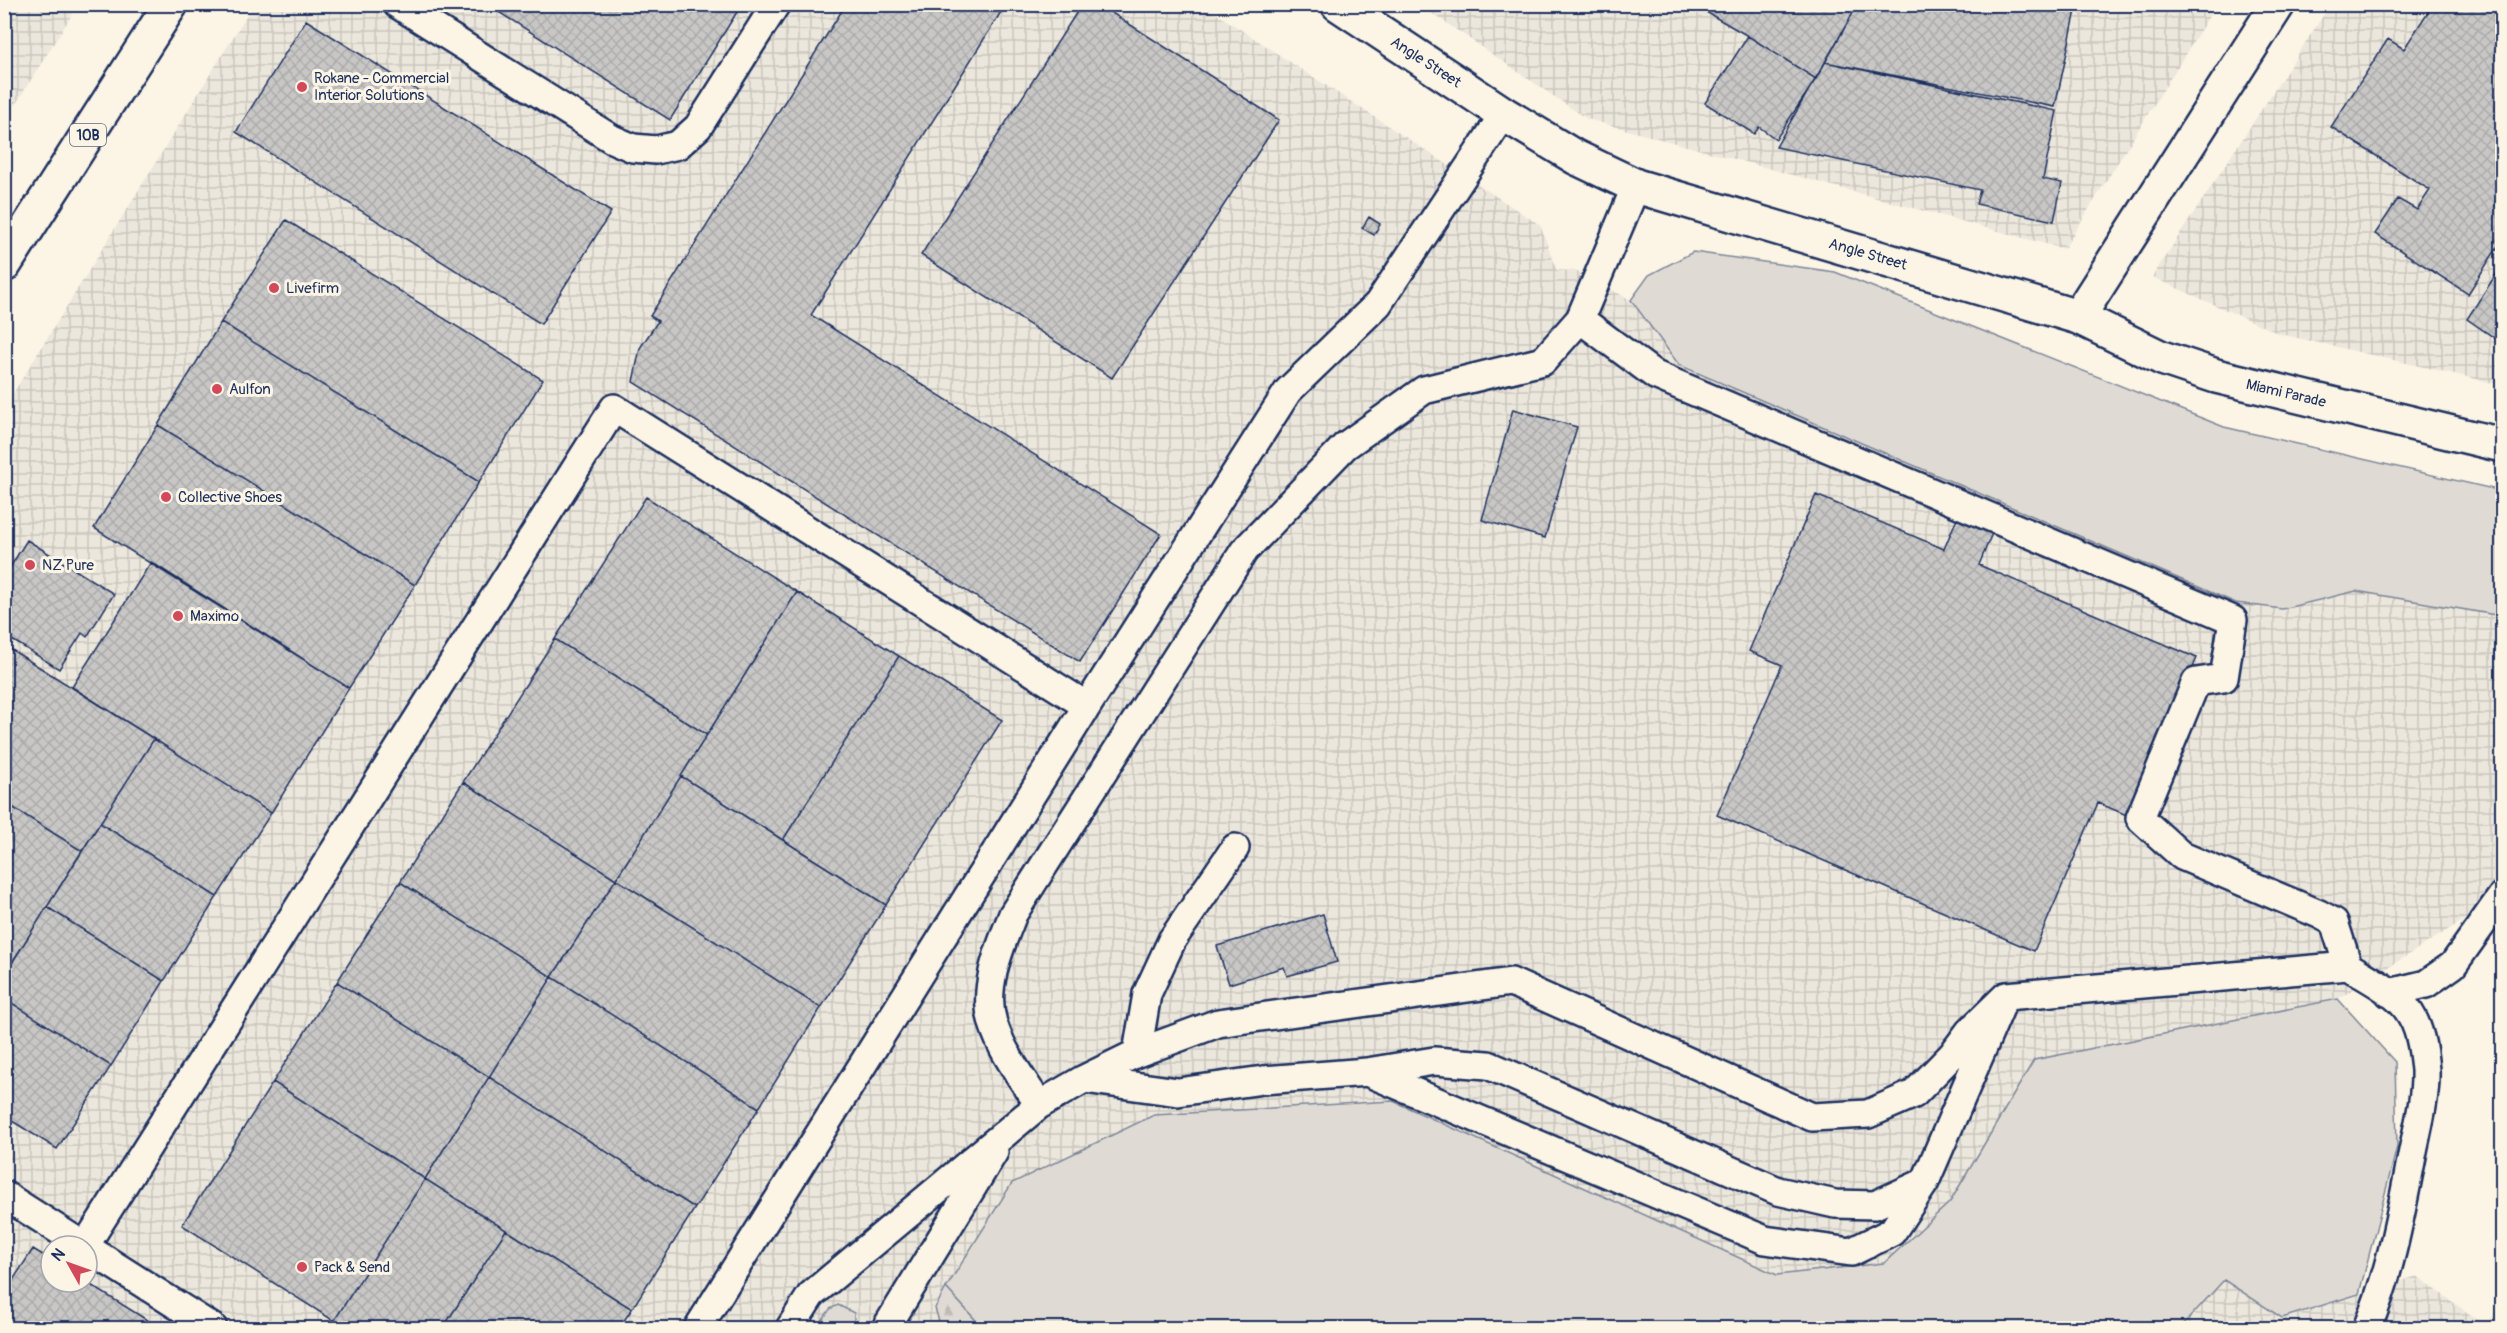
<svg xmlns="http://www.w3.org/2000/svg" width="2507" height="1333" viewBox="0 0 2507 1333" font-family="Pangolin,sans-serif">
  <style>
    .industrial { fill: url(#industrial-grid); fill-rule: evenodd }
    .grass { fill: #dfdbd4; stroke: #7d8599; stroke-width: 1.5 }
    .forest { fill: url(#forest-firs); stroke: #7d8599; stroke-width: 1.5 }
    .building { fill: url(#building-cross-hatch); stroke: #1b2f5e; stroke-width: 1.5 }
    .lines { fill: none; stroke-linecap: round; stroke-linejoin: round }
    .service-casing { stroke: #1b2f5e; stroke-width: 32 }
    .minor-casing { stroke: #1b2f5e; stroke-width: 38 }
    .primary-casing { stroke: #1b2f5e; stroke-width: 38 }
    .service { stroke: #fcf5e5; stroke-width: 27 }
    .minor { stroke: #fcf5e5; stroke-width: 33 }
    .primary { stroke: #fcf5e5; stroke-width: 33 }
    .poi-dot { fill: #d1495b; stroke: #fcf5e5; stroke-width: 2 }
    .labels { text-anchor: middle; stroke-width: 6; stroke-linejoin: round; paint-order: stroke }
    .shield { fill: #fcf5e5; stroke: #5e6a86; stroke-width: 1.5 }
    .shield-label { font-size: 14px; font-weight: bold; fill: #1b2f5e }
    .street-label { font-size: 15px; fill: #1b2f5e; stroke: #fcf5e5 }
    .poi-label { font-size: 15px; fill: #1b2f5e; stroke: #fcf5e5; text-anchor: start }
  </style>
  <defs>
    <pattern id="industrial-grid" width="8" height="8" patternUnits="userSpaceOnUse" patternTransform="scale(1.5)"><rect width="8" height="8" fill="#ece7dc"/><path d="M0 4h8M4 0v8" fill="none" stroke="#cac6bf"/></pattern>
    <pattern id="forest-firs" width="22" height="20" patternUnits="userSpaceOnUse" patternTransform="scale(1.5)"><rect width="22" height="20" fill="#dfdbd4"/><path d="M5 1l3.5 6h-7zM16 11l3.5 6h-7z" fill="#bfbcb8"/></pattern>
    <pattern id="building-cross-hatch" width="8" height="8" patternUnits="userSpaceOnUse" patternTransform="scale(1.5)"><rect width="8" height="8" fill="#c8c7c6"/><path d="M0 0l8 8M0 8l8-8" fill="none" stroke="#ababac"/></pattern>
  </defs>
  <rect width="100%" height="100%" fill="#fcf5e5"/>
  <filter id="ink" filterUnits="userSpaceOnUse"><feTurbulence type="fractalNoise" baseFrequency=".0167" numOctaves="2"/><feDisplacementMap in="SourceGraphic" scale="12" xChannelSelector="R" yChannelSelector="G"/><feConvolveMatrix kernelMatrix="1 2 1 2 8 2 1 2 1" color-interpolation-filters="sRGB"/></filter>
  <g filter="url(#ink)">
    <!-- industrial -->
    <path class="industrial" d="M5 4 78 5 5 121 4 5Z
      M253 5H1203L1540 225 1557 270 1576 271 1631 300 1679 365 2236 603 2282 609 2356 591 2502 616V896L2338 999 2034 1060 1950 1202 1884 1263 1777 1275 1393 1101 1012 1183 935 1307 941 1328H5L4 408ZM51 1246H87V1282H51Z
      M1420 5H2216L2064 249 1587 119Z
      M2330 5H2502V385L2280 334 2152 277Z
      M2417 1276 2486 1326 2502 1303V1328H2180L2224 1280 2282 1318Z"/>
    <!-- grass -->
    <path class="grass" d="M1693 252 1835 272 2224 427 2502 491V616L2356 591 2282 609 2236 603 1679 365 1631 300 1649 275Z
      M2338 999 2395 1062 2397 1147 2359 1294 2282 1318 2224 1280 2180 1328H983L946 1288 1012 1183 1154 1115 1393 1101 1777 1275 1884 1263 1950 1202 2034 1060Z
      M838 1305 854 1313V1328H817L830 1309Z"/>
    <!-- forest -->
    <path class="forest" d="M946 1288 983 1328H941L935 1308Z"/>
    <!-- building -->
    <path class="building" d="M486 4H742L670 120Z
      M846 4H1006L811 315 1161 534 1080 662 633 382 640 348 658 321 650 316Z
      M1082 4H1098L1279 120 1112 378 921 255Z
      M1692 4H1858L1816 79 1748 36Z
      M1858 4H2067L2077 6 2055 107 1825 62Z
      M2433 4H2502V240L2468 294 2375 234 2398 199 2417 210 2430 190 2331 127 2388 39 2404 49Z
      M306 20 611 212 541 324 236 132Z
      M1748 36 1816 79 1776 139 1759 127 1754 134 1705 103Z
      M1825 62 2057 111 2043 179 2062 183 2054 221 1976 204 1980 190 1776 147Z
      M1369 217 1380 224 1374 235 1362 228Z
      M286 220 543 380 479 482 221 322Z
      M2502 265V343L2467 319Z
      M221 322 479 482 415 585 158 425Z
      M1513 409 1577 427 1545 538 1482 520Z
      M158 425 415 585 349 688 94 528Z
      M1816 495 1944 549 1960 511 1995 526 1979 565 2197 658 2129 816 2098 803 2034 951 1717 815 1782 665 1749 651Z
      M646 497 797 592 707 735 555 639Z
      M27 540 114 594 87 637 82 633 59 669 4 635V571L7 572Z
      M151 562 349 688 271 813 72 687Z
      M797 592 899 656 783 840 681 776Z
      M555 639 707 735 616 879 463 782Z
      M4 645 154 739 82 851 4 802Z
      M899 656 1002 720 886 905 783 840Z
      M154 739 271 813 217 897 100 823Z
      M681 776 886 905 821 1008 616 879Z
      M463 782 616 879 552 977 400 882Z
      M4 802 82 851 12 963 4 959Z
      M100 823 217 897 164 981 47 907Z
      M616 879 821 1008 759 1108 552 977Z
      M400 882 552 977 489 1077 337 982Z
      M47 907 164 981 111 1066 4 998V975Z
      M1323 914 1337 962 1287 976 1284 967 1229 984 1217 946Z
      M4 959 12 963 4 975Z
      M552 977 759 1108 695 1208 489 1077Z
      M337 982 489 1077 425 1179 273 1082Z
      M4 998 111 1066 57 1149 4 1116Z
      M489 1077 695 1208 632 1309 425 1179Z
      M273 1082 425 1179 334 1321 182 1225Z
      M425 1179 506 1230 443 1328H346L334 1321Z
      M506 1230 632 1309 619 1328H443Z
      M33 1249 51 1260V1282H86L160 1328H4V1294Z"/>
    <g class="lines">
      <defs>
        <path id="service" d="M397 4 612 139 633 148 656 150 678 145 698 127 776 4
          M2348 966C2367 978 2394 991 2407 1009 2420 1026 2423 1049 2425 1070 2426 1096 2418 1126 2413 1151 2401 1212 2391 1272 2367 1328
          M2389 993 2426 984 2453 965 2502 896
          M1137 1053 1147 994 1172 940 1235 848
          M1367 1072 1765 1240 1851 1252 1892 1232 1925 1182 2000 1008
          M1084 1079 1178 1092 1263 1080 1367 1072 1434 1061 1488 1065 1778 1191 1835 1204 1875 1205 1925 1182
          M1039 1105C1023 1079 1002 1053 993 1023 982 988 1000 947 1013 914L1244 551 1345 446 1424 390 1543 361 1580 319 1636 186
          M4 1195 84 1246
          M85 1246 614 408 1087 706
          M87 1248 213 1328
          M698 1328 1087 706 1288 391 1378 304 1504 114
          M790 1328 811 1295 1039 1105 1084 1079 1137 1053 1218 1023 1511 982 1812 1117 1868 1114 1914 1094 1952 1055 1969 1032 2006 996 2348 966 2334 922 2319 914 2182 856 2140 818 2196 682 2224 678 2233 620 1655 375 1580 319
          M886 1328 994 1152"/>
        <path id="minor" d="M1338 4 1504 114 1575 157 1636 186 2078 317 2162 358 2216 376 2502 445
          M2078 317 2278 4"/>
        <path id="primary" d="M4 265 171 4"/>
      </defs>
      <!-- service casing -->
      <use href="#service" class="service-casing"/>
      <!-- minor casing -->
      <use href="#minor" class="minor-casing"/>
      <!-- primary casing -->
      <use href="#primary" class="primary-casing"/>
      <!-- service -->
      <use href="#service" class="service"/>
      <!-- minor -->
      <use href="#minor" class="minor"/>
      <!-- primary -->
      <use href="#primary" class="primary"/>
    </g>
  </g>
  <!-- markers -->
  <g class="poi-dot">
    <circle cx="302" cy="87" r="6"/>
    <circle cx="274" cy="288" r="6"/>
    <circle cx="217" cy="389" r="6"/>
    <circle cx="166" cy="497" r="6"/>
    <circle cx="30" cy="565" r="6"/>
    <circle cx="178" cy="616" r="6"/>
    <circle cx="302" cy="1267" r="6"/>
  </g>
  <g class="labels">
    <!-- shield labels -->
    <rect class="shield" x="70" y="124" width="36" height="22" rx="4.5"/>
    <g class="shield-label">
      <text x="88" y="140">10B</text>
    </g>
    <!-- street labels -->
    <g class="street-label">
      <text transform="translate(1426 62) rotate(33)" y="5">Angle Street</text>
      <text transform="translate(1868 254) rotate(16)" y="5">Angle Street</text>
      <text transform="translate(2286 393) rotate(13)" y="5">Miami Parade</text>
    </g>
    <!-- poi labels -->
    <g class="poi-label">
      <text x="314" y="83">Rokane - Commercial<tspan x="314" dy="17">Interior Solutions</tspan></text>
      <text x="286" y="293">Livefirm</text>
      <text x="229" y="394">Aulfon</text>
      <text x="178" y="502">Collective Shoes</text>
      <text x="42" y="570">NZ Pure</text>
      <text x="190" y="621">Maximo</text>
      <text x="314" y="1272">Pack &amp; Send</text>
    </g>
  </g>
  <!-- margin -->
  <rect width="2507" height="1333" fill="none" stroke="#fcf5e5" stroke-width="24"/>
  <rect x="12" y="12" width="2483" height="1309" fill="none" stroke="#1b2f5e" stroke-width="2" filter="url(#ink)"/>
  <!-- north arrow -->
  <g transform="translate(69 1264) rotate(310)"><circle r="28" fill="#fcf5e5" stroke="#a2a6af" stroke-width="1.5"/>
  <path d="M0-4.5L10 22L0 15L-10 22Z" fill="#d1495b"/>
  <text y="-9" font-size="16" font-weight="bold" text-anchor="middle" fill="#1b2f5e">N</text>
  </g>
</svg>
